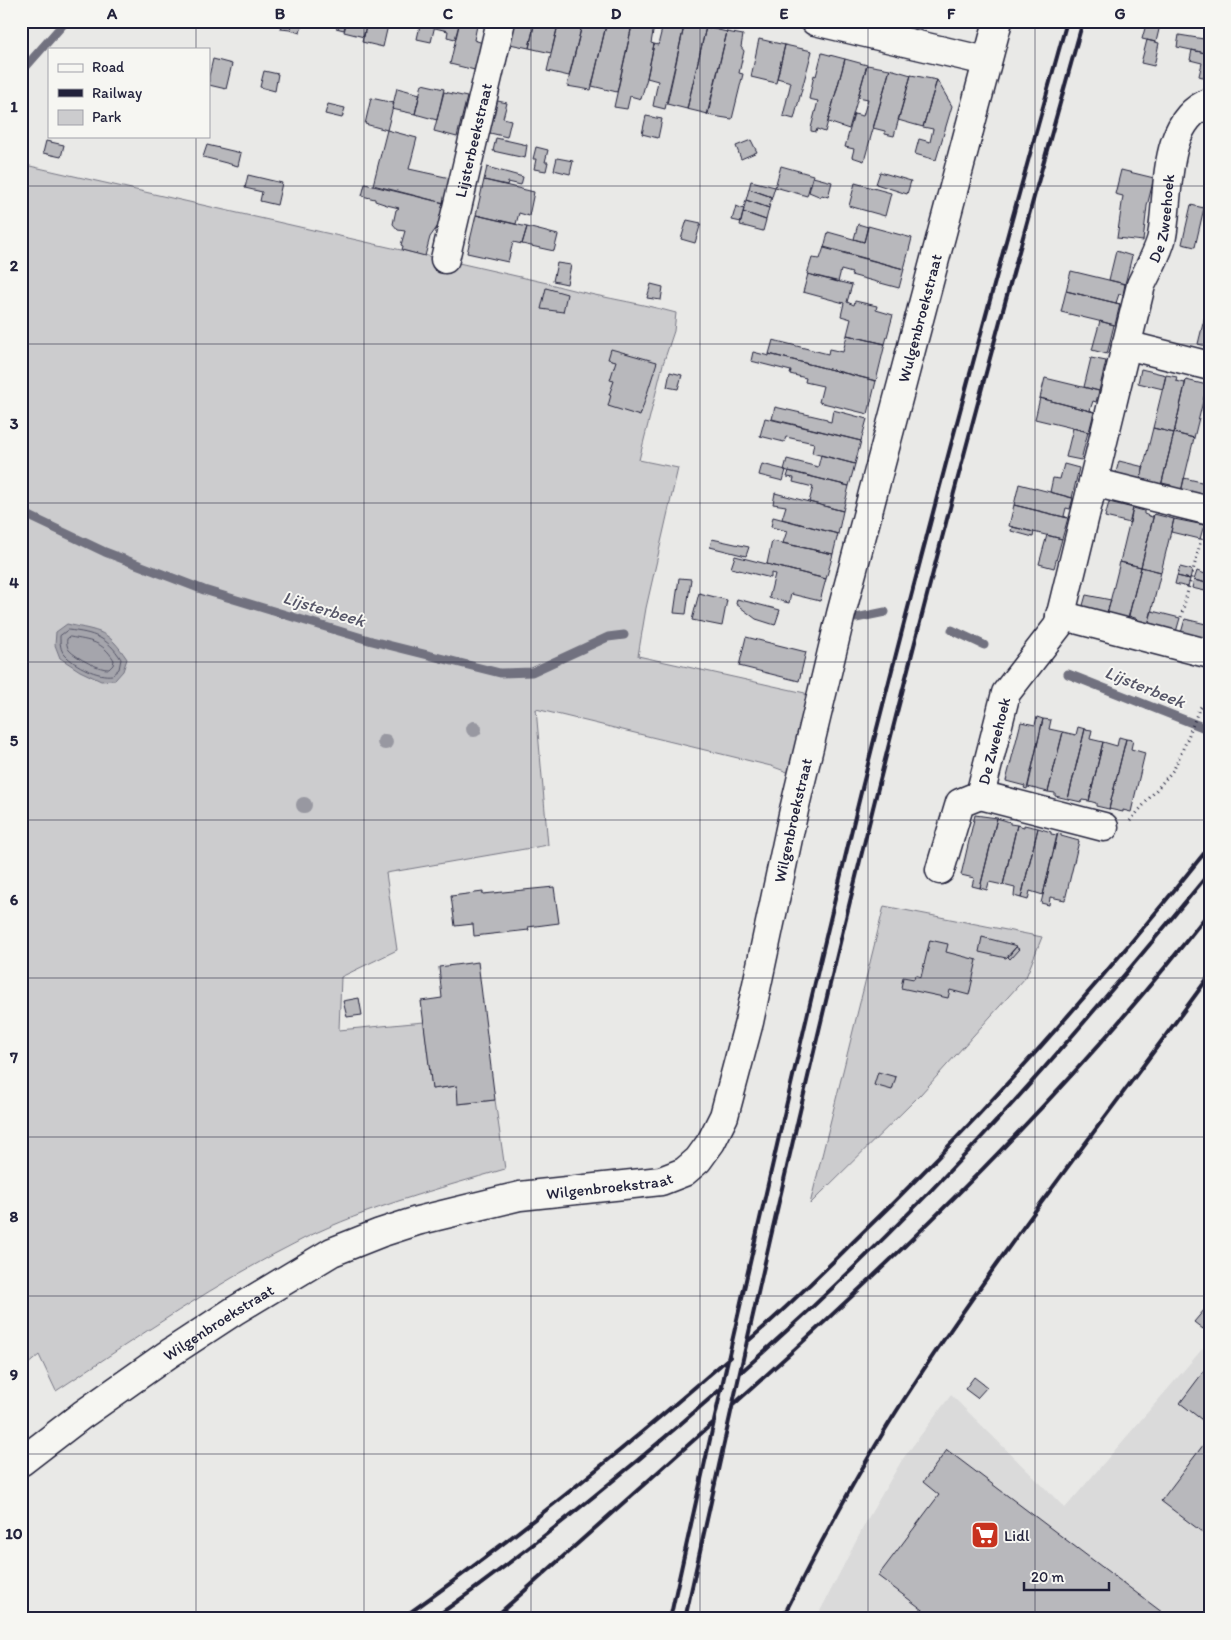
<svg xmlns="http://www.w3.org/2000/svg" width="1231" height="1640" viewBox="0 0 1231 1640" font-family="Itim,sans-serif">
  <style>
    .built { fill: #dadada }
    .green { fill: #ccccce; stroke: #777784 }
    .water { fill: #a5a5ac; stroke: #71717f }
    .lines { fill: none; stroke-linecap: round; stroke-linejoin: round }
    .shore { stroke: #565668; stroke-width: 1 }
    .stream { stroke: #71717f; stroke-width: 9 }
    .building { fill: #b8b8bc; stroke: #22223b }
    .street-casing { stroke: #22223b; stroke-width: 31 }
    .path { stroke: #22223b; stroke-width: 3; stroke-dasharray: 1 4; stroke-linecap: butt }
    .street { stroke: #f6f6f2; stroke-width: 28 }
    .rail { stroke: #22223b; stroke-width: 4 }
    .tree { fill: #9898a1 }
    .grid { fill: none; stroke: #22223b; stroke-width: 1; stroke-opacity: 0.55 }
    .labels { text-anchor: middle; stroke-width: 4; stroke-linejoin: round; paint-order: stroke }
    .street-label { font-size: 16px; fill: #22223b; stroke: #f6f6f2 }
    .poi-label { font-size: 16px; fill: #22223b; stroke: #f6f6f2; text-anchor: start }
    .water-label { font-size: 18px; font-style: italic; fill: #565668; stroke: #f6f6f2 }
    .neatline { fill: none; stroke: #22223b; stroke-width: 2 }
    .grid-label { font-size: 16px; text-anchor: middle; font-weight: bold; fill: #22223b }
  </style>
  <rect width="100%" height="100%" fill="#e9e9e7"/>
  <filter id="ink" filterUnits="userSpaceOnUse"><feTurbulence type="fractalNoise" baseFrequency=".02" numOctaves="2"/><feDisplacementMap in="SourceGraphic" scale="10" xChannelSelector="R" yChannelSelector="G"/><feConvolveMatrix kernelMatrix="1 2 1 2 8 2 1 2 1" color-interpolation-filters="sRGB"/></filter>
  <g filter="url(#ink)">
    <!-- built -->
    <path class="built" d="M1210 1340V1619H816L867 1520 902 1460 951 1395 1065 1508Z"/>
    <!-- green -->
    <path class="green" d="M21 164 547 283C589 296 633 301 676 313L674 331 663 364 639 460 678 468 646 608 638 656 805 693 806 707 790 773 771 766 536 709 548 845 386 873 397 950 341 977 339 1030 424 1022 432 1089 457 1086 459 1104 495 1100 505 1169C437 1189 369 1207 305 1238 217 1282 138 1337 56 1391L39 1355 21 1370Z
      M884 906 1042 937 1026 977 920 1095 810 1204Z"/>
    <!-- water -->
    <path class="water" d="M67 624C101 632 107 629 127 659L123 671 115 680 101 681 80 671 60 658 55 645 56 632Z"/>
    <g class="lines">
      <!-- shore -->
      <path class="shore" d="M68 630C94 633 107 637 121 659L119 669 112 675C98 677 75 666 65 655 60 650 60 643 60 636Z
        M70 637C91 641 102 641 114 660L113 665 109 669C100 670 76 658 69 650 67 647 66 642 67 639Z"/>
      <!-- stream -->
      <path class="stream" d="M21 72 66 21
        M21 512 105 552 204 590 372 641 500 673 532 672 608 637 624 635
        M856 618 885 612
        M952 630 984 645
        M1068 674 1210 730"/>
    </g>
    <!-- building -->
    <path class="building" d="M283 21H292L290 30 281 29Z
      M292 21H303L300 33 290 30Z
      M338 21H346L344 30 336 28Z
      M347 21H367L364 37 344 32Z
      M367 21H389L383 47 362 42Z
      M421 21H436L431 42 417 39Z
      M436 21H460L455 39 447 37 448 31 435 28Z
      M460 21H478L474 40 486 44 479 71 450 64Z
      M511 21H535L529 48 505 43Z
      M535 21H559L551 53 529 48Z
      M559 21H583L569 76 547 71Z
      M583 21H607L591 90 567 86Z
      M607 21H633L617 92 592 86Z
      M633 21H655L651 43 654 44 647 78 641 99 630 96 627 109 614 107Z
      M664 21 685 22 665 109 653 106 658 81 647 78 654 44 658 45Z
      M1147 21H1161L1156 42 1142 39Z
      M685 22 706 27 687 109 667 104Z
      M706 27 727 32 708 114 687 109Z
      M727 32 743 35 741 47 744 51 739 73 743 74 732 119 707 115Z
      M1179 35 1210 40V54L1177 47Z
      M759 39 785 45 776 83 751 77Z
      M1147 40 1159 43 1154 66 1141 63Z
      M785 45 812 51 794 119 783 116 791 82 777 78Z
      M1192 50 1210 54V79L1199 76 1202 63 1190 60Z
      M822 53 845 59 825 132 817 129 816 132 811 131V128L818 101 809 99 814 75 816 76Z
      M213 59 232 64 226 89 209 85V76Z
      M845 59 867 65 849 129 828 122Z
      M867 65 890 69 864 161 852 157 854 149 845 147 854 114 863 116 868 99 858 97Z
      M890 69 911 75 894 136 885 134V131L873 128Z
      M264 71 278 74 275 91 260 87Z
      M911 75 937 80 923 127 898 120Z
      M937 80 952 106 936 160 915 154 919 139 930 142 933 129 923 127Z
      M422 84 444 89 437 120 415 114Z
      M397 88 420 94 415 114 392 109Z
      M444 92 467 97 457 137 434 131Z
      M371 98 394 103 387 130 365 124Z
      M493 100 507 103 503 118 511 120 507 137 486 132Z
      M328 104 345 108 342 118 325 114Z
      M646 116 662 119 658 138 642 134Z
      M387 130 417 138 409 169 450 178 444 203 373 185Z
      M496 138 527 145 525 158 493 151Z
      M751 140 757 152 741 159 736 146Z
      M46 141 64 145 61 157 43 153Z
      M207 145 241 153 238 166 203 157Z
      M536 147 548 150 545 162H548L546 171 534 169 536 159H533Z
      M557 158 573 161 570 174 554 170Z
      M781 166 813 175 807 196 775 187Z
      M487 167 523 177 521 185 508 182 507 185 484 180Z
      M1121 170 1154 178 1147 206 1143 241 1117 238 1123 196 1115 194Z
      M880 172 911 181 907 194 876 184Z
      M248 175 282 183 277 205 260 201 262 192 245 188Z
      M813 177 832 182 828 197 822 195 821 197 809 192Z
      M484 180 534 192 529 216 519 213 516 224 476 215Z
      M751 181 775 187 772 197 749 189Z
      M855 183 891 193 885 216 849 206Z
      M365 184 444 203 440 223 430 237 425 256 402 250 403 246 401 245 405 231 398 230 393 224 396 210 399 208 387 205 375 201V199L362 196Z
      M749 189 772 197 769 208 746 200Z
      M746 200 769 208 766 220 743 212Z
      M1191 205 1204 208 1195 247 1182 244Z
      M736 206 744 209 741 222 732 220Z
      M743 212 766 220 763 231 740 225Z
      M476 215 527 227 522 244 513 242 508 262 467 253Z
      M687 220 701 223 695 243 681 239Z
      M858 224 868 227 864 242 854 239Z
      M868 226 912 238 904 269 824 248 828 232 864 242Z
      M527 227 558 235 554 251 522 244Z
      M824 247 904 269 899 288 851 275 852 273 841 270 838 282 807 274 812 258 820 259Z
      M1116 251 1132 256 1125 284 1109 280Z
      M557 263 571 265 567 284 553 281Z
      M1071 271 1125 284 1123 295 1119 294 1116 303 1120 304 1066 291Z
      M808 274 852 285 847 302 854 305 855 301 877 306 876 310 893 315 885 344 847 335 851 319 841 316 844 303 803 292Z
      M651 284 663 287 661 300 647 298Z
      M546 288 567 294 563 312 541 309Z
      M1066 291 1120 304 1115 325 1061 312Z
      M1209 299H1210V347L1198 344Z
      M1100 321 1114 325 1107 354 1092 350Z
      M847 335 885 344 876 381 769 354 773 340 828 354 829 349 843 352Z
      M611 349 657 362 640 416 608 406 611 395H609L614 381 610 380 616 361 608 359Z
      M753 352 769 356V354L876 381 868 414 819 402 823 386 805 382 806 378 790 374 791 371 751 361Z
      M1091 358 1106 361 1099 391 1084 387Z
      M1141 369 1166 375 1163 389 1138 383Z
      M670 372 682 375 678 389 667 387Z
      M1166 375 1177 377 1176 381 1185 383 1186 380 1174 433 1153 428Z
      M1045 378 1099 391 1096 402 1093 401 1090 410 1094 412 1040 398Z
      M1186 380 1207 385 1194 438 1174 433Z
      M1207 385 1210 386V401L1204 399Z
      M1040 398 1094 412 1089 432 1035 419Z
      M775 407 827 419V421L831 422 833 410 867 419 861 441 772 419Z
      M765 418 861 441 855 464 812 453 814 443 786 437 784 442 760 436Z
      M1073 428 1088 432 1081 460 1066 457Z
      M1153 428 1174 433 1161 486 1140 481Z
      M1174 433 1194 438 1181 492 1170 489 1171 485 1162 483 1161 486Z
      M821 455 855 464 849 486 784 470 787 459 818 467Z
      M1119 461 1144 467 1140 481 1115 476Z
      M762 464 786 470 783 481 759 475Z
      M1064 464 1079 468 1072 498 1050 492 1053 478 1060 479Z
      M789 471 849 486 843 511 809 502 813 487 793 482 794 478 787 477Z
      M1184 478 1210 484V498L1181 492Z
      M1019 484 1073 498 1070 509 1066 508 1064 516 1068 518 1014 505Z
      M775 493 843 511 838 534 782 519 786 506 773 504Z
      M1109 502 1133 508 1130 523 1105 517Z
      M1014 505 1068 518 1062 539 1009 526Z
      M1133 508 1144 511V514L1152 517 1154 514 1141 567 1120 562Z
      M1154 514 1174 519 1161 572 1141 567Z
      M773 517 838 534 833 554 783 543 787 531 771 527Z
      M1174 519 1204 525 1200 539 1171 532Z
      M1208 526 1210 527V542L1204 540Z
      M1012 527 1034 532 1033 537 1011 531Z
      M1047 535 1062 539 1054 568 1039 564Z
      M712 539 749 547 746 556 710 547Z
      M772 541 833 554 826 579 767 564Z
      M735 556 826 579 820 601 791 594 789 603 769 598 775 574 771 573V578L731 568Z
      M1120 562 1141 567 1128 619 1107 614Z
      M1141 567 1161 572 1148 625 1137 623 1138 619 1129 616 1128 619Z
      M1180 567 1192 570 1190 579 1177 576Z
      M1197 571 1208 575 1207 583 1194 580Z
      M1177 576 1190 579 1188 587 1175 584Z
      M679 578 691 579 686 614 674 613Z
      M1194 580 1207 583 1205 591 1192 588Z
      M699 593 727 600 722 626 692 620Z
      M1086 595 1111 600 1107 614 1082 609Z
      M737 599 780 610 775 625 756 619 736 604Z
      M1152 611 1180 618 1176 632 1148 625Z
      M1185 619 1210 625V639L1181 633Z
      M746 637 806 652 799 681 739 666Z
      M1037 717 1043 719 1027 789 1024 788 1025 786 1006 781 1021 722 1035 725Z
      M1043 719 1051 720 1049 729 1063 732 1048 792 1028 787Z
      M1078 727 1085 729 1068 799 1055 796V793L1048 792 1063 732 1076 735Z
      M1085 729 1092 730 1090 739 1103 742 1089 801 1082 800 1081 802 1068 799Z
      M1119 737 1126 739 1109 809 1096 806V803L1089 801 1103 742 1117 746Z
      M1126 739 1133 740 1131 749 1145 753 1131 812 1123 810V812L1109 809Z
      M975 815 997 818 980 888 972 886 974 878 961 875Z
      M997 818 1010 822V824L1017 825 1003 885 989 882 987 890 980 888Z
      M1017 825 1024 827V825L1038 828 1021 898 1014 896 1015 888 1003 885Z
      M1038 828 1051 832V834L1057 835 1043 895 1030 891 1028 900 1021 898Z
      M1058 833 1061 834V836L1079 841 1065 900 1050 897 1049 905 1041 903Z
      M554 887 559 923 528 927 529 930 474 936 473 924 455 926 451 896 483 892V894Z
      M982 937 1017 946 1006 958 979 952Z
      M930 940 948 944 946 952 977 960 969 995 950 990 948 998 901 988 903 977 914 979 915 975 921 977Z
      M1016 947 1019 949 1010 959 1008 957Z
      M478 962 495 1100 458 1104 457 1086 432 1089 421 1001 442 998 439 967Z
      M359 998 362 1015 347 1017 343 1001Z
      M878 1072 896 1077 892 1090 874 1085Z
      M1210 1303V1321L1203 1329 1194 1322Z
      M1210 1363V1426L1180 1403Z
      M974 1377 987 1387 977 1398 965 1389Z
      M1210 1436V1538L1161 1501Z
      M947 1450 1171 1619H935L878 1576 939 1495 923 1482Z"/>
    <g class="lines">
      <defs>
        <g id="street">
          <path d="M815 21 986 61"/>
          <path id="s1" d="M445 259 501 21"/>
          <path d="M1126 345 1210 366"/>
          <path d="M1093 482 1210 511"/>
          <path d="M1060 615 1210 654"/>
          <path id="s2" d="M1104 827 980 795 1006 693 1058 626 1141 285C1147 272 1160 249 1162 236 1170 193 1161 121 1210 102"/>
          <path d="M940 870 960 803 980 795"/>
          <path id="s3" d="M21 1462 82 1415 167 1355 234 1311 332 1252 380 1233 417 1221 520 1196 661 1181 684 1172 698 1160 711 1142 724 1116 749 1022 794 810 841 614 998 21"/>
        </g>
      </defs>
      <!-- street casing -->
      <use href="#street" class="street-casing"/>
      <!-- path -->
      <path class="path" d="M1181 617 1202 536
        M1130 821 1174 769 1186 742 1199 709 1210 697"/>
      <!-- street -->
      <use href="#street" class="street"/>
      <!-- rail -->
      <path class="rail" d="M747 1342C783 1311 817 1278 851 1244 980 1120 1098 986 1210 846
        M740 1373C835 1289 926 1199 1011 1105 1080 1029 1145 951 1210 872
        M733 1405C904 1252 1069 1093 1210 911
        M401 1619C516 1538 624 1449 730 1357
        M433 1619C534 1547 630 1469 723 1387
        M493 1619 714 1422
        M670 1619C735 1325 801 1032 874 740 935 500 1000 260 1067 21
        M685 1619C749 1328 815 1037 888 748 949 505 1015 263 1083 21
        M782 1619C819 1545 858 1471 903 1401 998 1254 1107 1117 1210 975"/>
    </g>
    <!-- trees -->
    <g class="tree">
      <circle cx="474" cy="729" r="8"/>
      <circle cx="385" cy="742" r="8"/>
      <circle cx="304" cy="805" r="8"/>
    </g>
  </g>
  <!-- grid -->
  <path class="grid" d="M196 21V49M364 21V1619M531 21V1619M700 21V1619M868 21V1619M1035 21V1619M196 136V1619M21 186H1210M21 344H1210M21 503H1210M21 662H1210M21 820H1210M21 978H1210M21 1137H1210M21 1296H1210M21 1454H1210"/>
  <!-- icons -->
  <defs>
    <symbol id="supermarket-square" viewBox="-11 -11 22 22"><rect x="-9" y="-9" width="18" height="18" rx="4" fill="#c8321e" stroke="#f6f6f2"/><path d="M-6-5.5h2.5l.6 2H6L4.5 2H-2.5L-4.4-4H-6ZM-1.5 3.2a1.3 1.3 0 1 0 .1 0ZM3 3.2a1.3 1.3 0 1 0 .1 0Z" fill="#fff"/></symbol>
  </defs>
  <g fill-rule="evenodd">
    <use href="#supermarket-square" x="969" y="1519" width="32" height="32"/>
  </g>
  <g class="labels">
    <!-- street labels -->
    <g class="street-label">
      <text dy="6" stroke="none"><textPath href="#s1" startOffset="122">Lijsterbeekstraat</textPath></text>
      <text dy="6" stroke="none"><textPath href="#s2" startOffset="740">De Zweehoek</textPath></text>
      <text dy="6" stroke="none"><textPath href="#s3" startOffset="1630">Wulgenbroekstraat</textPath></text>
      <text dy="6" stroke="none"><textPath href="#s2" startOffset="184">De Zweehoek</textPath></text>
      <text dy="6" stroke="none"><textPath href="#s3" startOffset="1112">Wilgenbroekstraat</textPath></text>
      <text dy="6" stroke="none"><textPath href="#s3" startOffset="662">Wilgenbroekstraat</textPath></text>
      <text dy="6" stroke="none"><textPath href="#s3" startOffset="242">Wilgenbroekstraat</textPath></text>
    </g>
    <!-- poi labels -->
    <g class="poi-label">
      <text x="1004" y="1541">Lidl</text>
    </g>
    <!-- water labels -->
    <g class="water-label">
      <text transform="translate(324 609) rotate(17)" y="6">Lijsterbeek</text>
      <text transform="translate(1145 687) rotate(22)" y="6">Lijsterbeek</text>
    </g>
  </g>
  <!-- margin -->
  <rect width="1231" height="1640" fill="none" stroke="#f6f6f2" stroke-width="55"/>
  <!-- legend -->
  <rect x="48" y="48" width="162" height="90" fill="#f6f6f2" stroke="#a1a1a9"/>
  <rect x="58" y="64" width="25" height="8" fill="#f6f6f2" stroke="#a1a1a9"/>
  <text x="92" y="72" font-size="15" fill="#22223b">Road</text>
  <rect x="58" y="89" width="25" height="8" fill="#22223b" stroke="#a1a1a9"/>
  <text x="92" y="98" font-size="15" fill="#22223b">Railway</text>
  <rect x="58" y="110" width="25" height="15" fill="#ccccce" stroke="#a1a1a9"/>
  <text x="92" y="122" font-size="15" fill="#22223b">Park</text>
  <!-- scale -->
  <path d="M1024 1582v8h85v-8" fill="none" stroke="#22223b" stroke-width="2.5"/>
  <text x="1031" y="1582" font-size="15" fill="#22223b" stroke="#f6f6f2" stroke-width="4" paint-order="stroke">20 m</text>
  <rect x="28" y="28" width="1176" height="1584" class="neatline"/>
  <g class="grid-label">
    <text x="112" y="19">A</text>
    <text x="280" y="19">B</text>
    <text x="448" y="19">C</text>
    <text x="616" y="19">D</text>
    <text x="784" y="19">E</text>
    <text x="951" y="19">F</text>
    <text x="1120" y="19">G</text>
    <text x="14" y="112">1</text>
    <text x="14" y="271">2</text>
    <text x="14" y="429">3</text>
    <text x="14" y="588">4</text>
    <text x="14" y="746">5</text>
    <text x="14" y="905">6</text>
    <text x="14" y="1063">7</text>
    <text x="14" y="1222">8</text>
    <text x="14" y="1380">9</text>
    <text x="14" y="1539">10</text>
  </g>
</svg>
